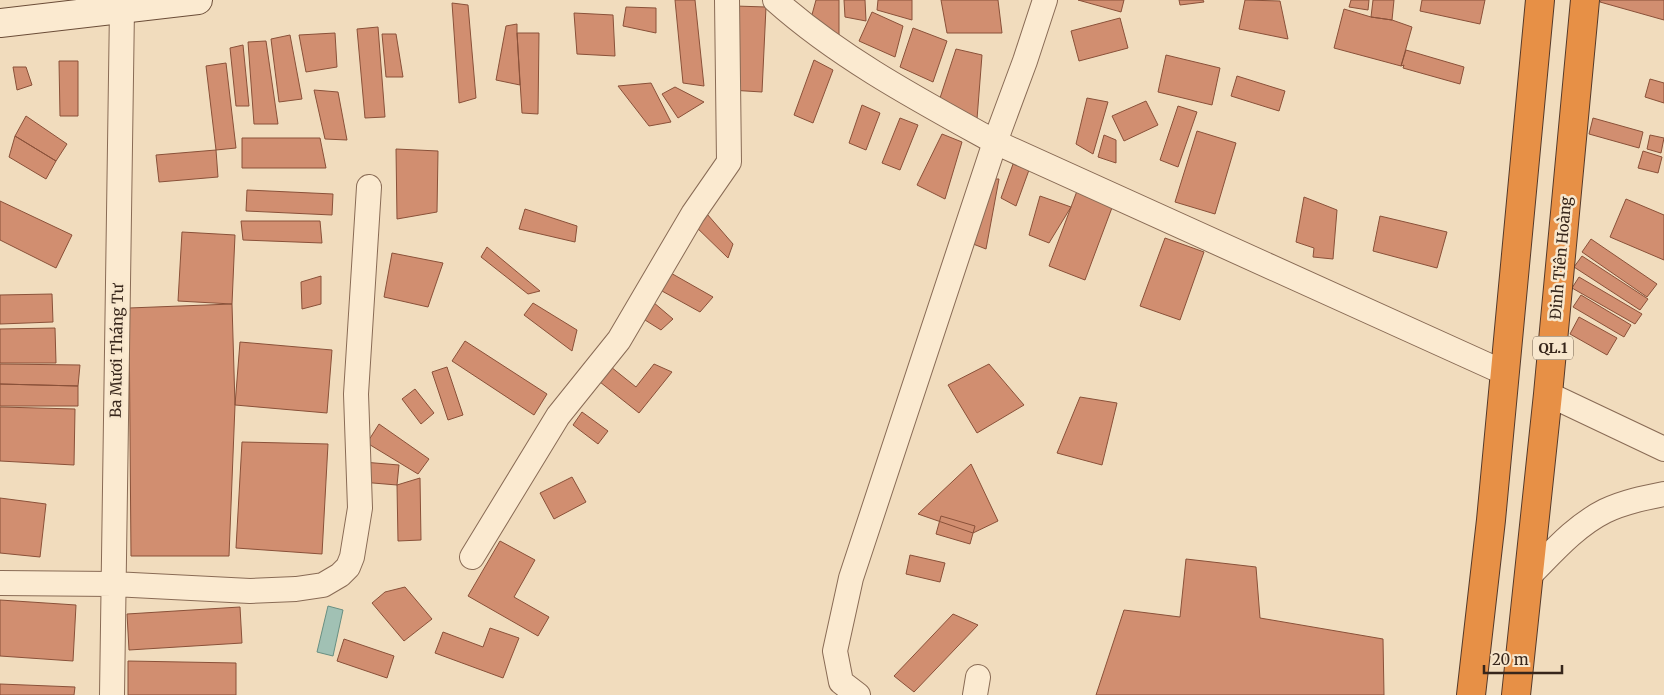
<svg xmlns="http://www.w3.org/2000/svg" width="1664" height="695" viewBox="0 0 1664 695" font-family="Merriweather,serif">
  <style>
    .water { fill: #a1c1b4; stroke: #688f82 }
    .building { fill: #d18e70; stroke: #8a5139 }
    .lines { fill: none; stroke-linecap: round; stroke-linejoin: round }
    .street-casing { stroke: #896b55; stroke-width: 26 }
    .secondary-casing { stroke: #6b4d38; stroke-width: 30 }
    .highway-casing { stroke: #563a2a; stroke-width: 30 }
    .street { stroke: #fbead0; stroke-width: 24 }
    .secondary { stroke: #fbead0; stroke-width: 28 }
    .highway { stroke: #e79046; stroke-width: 28 }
    .labels { text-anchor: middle; stroke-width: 5; stroke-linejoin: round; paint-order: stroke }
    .shield { fill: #f8e7cd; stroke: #716050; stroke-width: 1 }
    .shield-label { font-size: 14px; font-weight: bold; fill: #37261b }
    .street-label { font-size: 15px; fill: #37261b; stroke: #f8e7cd }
  </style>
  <rect width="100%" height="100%" fill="#f1dcbd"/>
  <!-- water -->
  <path class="water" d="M328 606 343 610 333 656 317 652Z"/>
  <!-- building -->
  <path class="building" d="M675 0H695L704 86 683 83Z
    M816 0H839V38L810 22Z
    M844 0H865L866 21 845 17Z
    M878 0H912V20L877 10Z
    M941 0H998L1002 33H947Z
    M1078 0H1124L1121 12Z
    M1179 0H1203L1204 2 1180 5Z
    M1245 0 1280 1 1288 39 1239 29Z
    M1351 0H1369L1368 10 1349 7Z
    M1373 0H1394L1392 20 1371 17Z
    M1422 0H1485L1480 24 1420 11Z
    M1601 0H1664V20L1600 2Z
    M452 3 468 5 476 98 459 103Z
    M735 6 766 7 762 92 730 90Z
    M626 7 656 8V33L623 26Z
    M1344 9 1371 17 1392 20 1412 27 1401 66 1334 48Z
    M872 12 903 26 895 57 859 41Z
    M574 13 613 15 615 56 577 54Z
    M1120 18 1128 48 1079 61 1071 31Z
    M517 24V33L520 85 496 80 506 26Z
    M378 27 385 117 365 118 357 29Z
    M913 28 947 41 933 82 900 67Z
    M335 33 337 67 306 72 299 35Z
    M517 33H539L538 114 522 113Z
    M382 34H396L403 77H386Z
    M290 35 302 99 279 102 271 39Z
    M266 41 278 124H254L248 42Z
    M243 45 249 106H236L230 48Z
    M956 49 982 55 977 119 939 101Z
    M1406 50 1464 67 1460 84 1403 68 1404 65 1401 66Z
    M1166 55 1220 68 1212 105 1158 92Z
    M814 60 833 70 813 123 794 115Z
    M59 61H78V116H60Z
    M226 63 236 148 216 150 206 66Z
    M13 67H26L32 85 17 90Z
    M1237 76 1285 91 1279 111 1231 96Z
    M1650 79 1664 83V103L1645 97Z
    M651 83 671 122 649 126 618 86Z
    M675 87 704 102 678 118 662 94Z
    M314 90 338 92 347 140 325 139Z
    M1087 98 1108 102 1093 154 1076 144Z
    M1146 101 1158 125 1124 141 1112 116Z
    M862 105 880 113 866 150 849 143Z
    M1178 106 1197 112 1178 167 1160 160Z
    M26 116 67 144 56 161 15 136Z
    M900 118 918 125 900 170 882 163Z
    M1593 118 1643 132 1639 148 1589 134Z
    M1197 131 1236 143 1215 214 1175 202Z
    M942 134 962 142 945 199 917 185Z
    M1104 135 1116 140V163L1098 157Z
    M1650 135 1664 138 1661 153 1647 149Z
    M15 136 56 161 46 179 9 157Z
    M242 138H320L326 168H242Z
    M396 149 438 151 437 212 397 219Z
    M216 150 218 177 159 182 156 155Z
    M1643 151 1662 157 1658 173 1638 168Z
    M1013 164 1029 170 1016 206 1001 198Z
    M989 179H999L986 249 968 242Z
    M247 190 333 194 332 215 246 211Z
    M1077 191 1113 205 1085 280 1049 266Z
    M1040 196 1071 207 1049 243 1029 235Z
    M1304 197 1337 210 1333 259 1313 257 1314 248 1296 242Z
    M1626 199 1664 215V260L1610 237Z
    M0 201 72 235 56 268 0 240Z
    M525 209 577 226 575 242 519 229Z
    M707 214 733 244 728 258 691 222Z
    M1380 216 1447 232 1437 268 1373 251Z
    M241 221H320L322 243 243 240Z
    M182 232 235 235 232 304 178 301Z
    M1165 238 1204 252 1180 320 1140 306Z
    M1591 239 1657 284 1647 297 1582 252Z
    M487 247 540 291 528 294 481 257Z
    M392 253 443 263 428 307 384 297Z
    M1582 256 1648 299 1640 310 1574 267Z
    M669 272 713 297 700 312 662 291Z
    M321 276V304L302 309 301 282Z
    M1579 277 1642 314 1635 324 1572 288Z
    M52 294 53 322 0 324V295Z
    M1581 295 1631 325 1624 337 1573 307Z
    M653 302 673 319 661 330 645 320Z
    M533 303 577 330 572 351 524 315Z
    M232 304 235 405 229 556H131L129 308Z
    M1579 317 1617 338 1607 355 1570 334Z
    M55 328 56 363H0V329Z
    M465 341 547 394 534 415 452 361Z
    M240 342 332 350 327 413 235 405Z
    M0 364 80 365 78 386 0 384Z
    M654 364 672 372 639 413 600 382 611 367 636 387Z
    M989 364 1024 405 977 433 948 385Z
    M447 367 463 415 448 420 432 372Z
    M0 384 78 386V406H0Z
    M415 389 434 413 421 424 402 399Z
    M1080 397 1117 403 1102 465 1057 453Z
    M0 407 75 409 74 465 0 461Z
    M582 412 608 431 598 444 573 425Z
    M379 424 429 459 418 474 367 443Z
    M242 442 328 444 322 554 236 548Z
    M363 462 399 465 397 485 361 482Z
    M971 464 998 521 973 533 918 514Z
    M572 477 586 502 554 519 540 493Z
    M420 478 421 540 398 541 397 485Z
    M0 498 46 504 40 557 0 553Z
    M941 516 975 526 970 544 936 534Z
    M500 541 535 560 514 597 549 617 538 636 468 596Z
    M910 555 945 563 940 582 906 574Z
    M1186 559 1256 567 1260 618 1383 639 1384 695H1096L1124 610 1180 617Z
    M405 587 432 619 404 641 372 603 385 592Z
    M0 600 76 605 73 661 0 656Z
    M240 607 242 643 129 650 127 614Z
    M953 614 978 625 914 692 894 676Z
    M490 628 519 638 503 678 435 653 443 632 483 647Z
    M344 639 394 656 387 678 337 661Z
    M128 661 236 663V695H128Z
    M0 684 75 687 74 695H0Z"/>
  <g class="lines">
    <defs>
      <path id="street" d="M775 0C840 58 919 100 995 142L1505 373
        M1548 394 1664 449
        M472 557 558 416 619 340 693 214 729 162 727 0
        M1529 576C1552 553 1575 526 1605 511 1624 502 1644 498 1664 494
        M0 583 113 584 250 591 296 589 323 585 340 575 348 567 352 557 360 508 356 394 369 187
        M112 695 122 8
        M858 695 841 682 835 651 851 578 995 142 1025 61 1045 0
        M975 695 978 677"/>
      <path id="secondary" d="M0 23 198 0"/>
      <path id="highway" d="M1471 695 1491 520 1540 0
        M1516 695 1548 394 1585 0"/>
    </defs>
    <!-- street casing -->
    <use href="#street" class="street-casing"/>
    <!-- secondary casing -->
    <use href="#secondary" class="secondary-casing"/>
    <!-- highway casing -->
    <use href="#highway" class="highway-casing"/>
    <!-- street -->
    <use href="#street" class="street"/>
    <!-- secondary -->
    <use href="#secondary" class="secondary"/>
    <!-- highway -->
    <use href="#highway" class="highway"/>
  </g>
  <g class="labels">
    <!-- shield labels -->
    <rect class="shield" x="1533" y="336.5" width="40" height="23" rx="4"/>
    <g class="shield-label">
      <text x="1553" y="353">QL.1</text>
    </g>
    <!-- street labels -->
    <g class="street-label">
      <text transform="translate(1561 258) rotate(-85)" y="5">Đinh Tiên Hoàng</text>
      <text transform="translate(117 351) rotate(-89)" y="5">Ba Mươi Tháng Tư</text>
    </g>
  </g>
  <!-- scale -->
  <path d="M1484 665v8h78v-8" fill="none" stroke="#37261b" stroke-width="2.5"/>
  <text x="1492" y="665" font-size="15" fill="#37261b" stroke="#f8e7cd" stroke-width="4" paint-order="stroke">20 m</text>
</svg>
